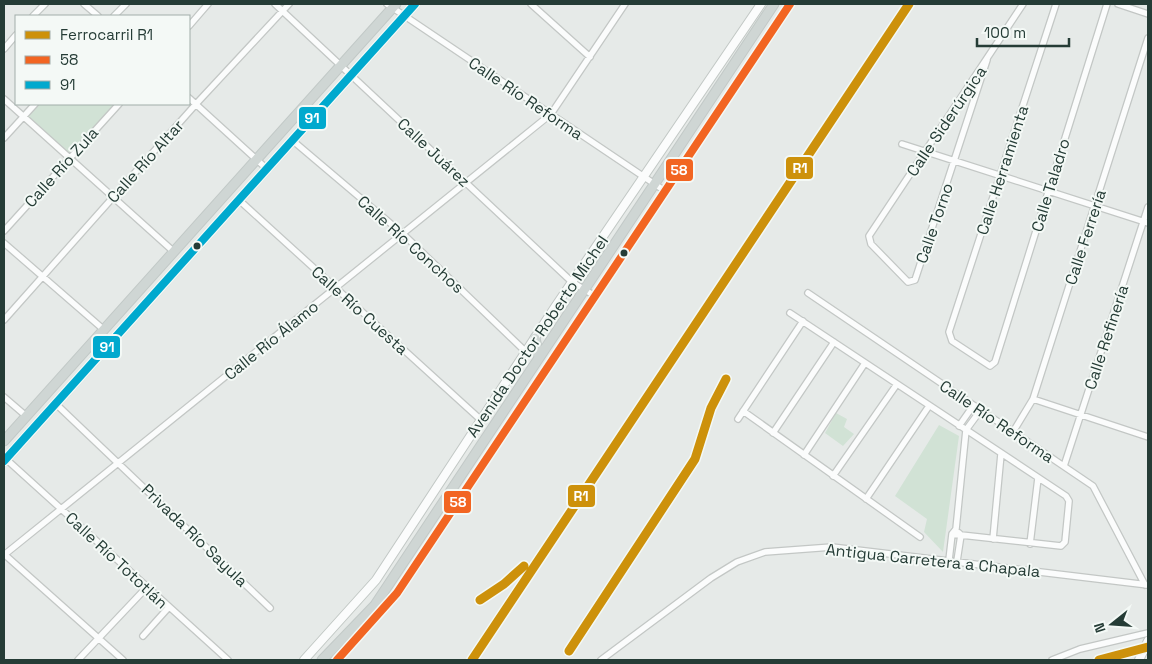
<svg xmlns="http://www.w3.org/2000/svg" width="1152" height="664" viewBox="0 0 1152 664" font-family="'Space Grotesk',sans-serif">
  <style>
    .park { fill: #d1e2d5 }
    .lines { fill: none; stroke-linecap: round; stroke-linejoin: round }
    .street-casing { stroke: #c3c7c5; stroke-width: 8 }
    .secondary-casing { stroke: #c2c8c5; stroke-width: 10 }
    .primary-casing { stroke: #c2c9c7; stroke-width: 11 }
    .street { stroke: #fbfcfc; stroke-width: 5.5 }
    .secondary { stroke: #fbfcfc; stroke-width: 8 }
    .primary { stroke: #cfd6d4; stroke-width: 9 }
    .bus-1-casing { stroke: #f4f9f6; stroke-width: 11 }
    .bus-2-casing { stroke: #f4f9f6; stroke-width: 11 }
    .bus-1 { stroke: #f26522; stroke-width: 8 }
    .bus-2 { stroke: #00a9ce; stroke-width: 8 }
    .rail-1-casing { stroke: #f4f9f6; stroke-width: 12 }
    .rail-1 { stroke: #cd910b; stroke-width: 9 }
    .bus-dot { fill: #253c36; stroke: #f4f9f6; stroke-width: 2 }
    .labels { text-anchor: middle; stroke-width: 4; stroke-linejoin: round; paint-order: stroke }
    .street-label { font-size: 16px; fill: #253c36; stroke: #f4f9f6 }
    .line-badge { stroke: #f4f9f6; stroke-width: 2 }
    .badge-label { font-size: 14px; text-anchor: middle; font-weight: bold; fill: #fff }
  </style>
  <rect width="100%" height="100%" fill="#e6eae8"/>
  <!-- park -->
  <path class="park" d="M37 104H117L69 156 26 116Z
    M836 413 847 419 844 427 854 434 843 446 825 433Z
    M939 425 959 436 943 552 924 532 927 519 895 496Z"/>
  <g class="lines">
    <defs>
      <path id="street" d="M84 4 98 16
        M275 4 572 282 595 296
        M387 4 665 191
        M531 4 590 57
        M1056 4 949 332 952 341 990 366 995 362 1107 4
        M1118 4 1148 14
        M33 16 45 4
        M114 16 126 4
        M189 26 208 4
        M4 49 16 35
        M987 60 915 280 908 282 871 244 869 236 1023 4
        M189 98 267 169
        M4 99 173 251
        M4 138 35 104
        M292 140 403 234 526 352
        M902 144 1148 223
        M239 200 481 420
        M4 231 119 104
        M4 243 103 329
        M808 293 1093 486 1145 585
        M790 313 1066 496 1069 501 1065 542 1061 546 952 534
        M4 320 196 104 289 4
        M4 397 25 415
        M1033 399 1148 437
        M56 404 270 608
        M743 411 920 537
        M738 419 803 321
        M959 426 973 406
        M1013 432 1033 399 1148 38
        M773 433 834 342
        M804 455 865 363
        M6 459 228 660
        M1064 466 1148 207
        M833 476 897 384
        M866 499 929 406
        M993 539 1001 454
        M1030 544 1038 478
        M4 554 123 660
        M4 555 551 114 625 4
        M949 560 952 534 956 529 966 430 980 411
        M957 561 961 535 959 533
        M143 636 169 607
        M78 660 147 587
        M601 660 711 578 737 562 765 552 832 547 1148 585
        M1052 660 1080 649 1148 633"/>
      <path id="secondary" d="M304 660 376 580 555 307 761 4
        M337 660 397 593 790 4
        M1139 660 1148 641"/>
      <path id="primary" d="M535 338 539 357
        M4 441 396 4
        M4 461 415 4
        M322 660 375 605 774 4"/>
    </defs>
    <!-- street casing -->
    <use href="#street" class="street-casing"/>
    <!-- secondary casing -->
    <use href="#secondary" class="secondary-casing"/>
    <!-- primary casing -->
    <use href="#primary" class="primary-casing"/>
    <!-- street -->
    <use href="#street" class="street"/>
    <!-- secondary -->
    <use href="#secondary" class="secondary"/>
    <!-- primary -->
    <use href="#primary" class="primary"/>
    <defs>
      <path id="bus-1" d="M337 660 397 593 790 4"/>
      <path id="bus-2" d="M4 461 415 4"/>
    </defs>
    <!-- bus-1 casing -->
    <use href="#bus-1" class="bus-1-casing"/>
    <!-- bus-2 casing -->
    <use href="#bus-2" class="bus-2-casing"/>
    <!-- bus-1 -->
    <use href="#bus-1" class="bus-1"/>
    <!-- bus-2 -->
    <use href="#bus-2" class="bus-2"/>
    <defs>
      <path id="rail-1" d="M480 600 504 584 524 566
        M569 651 695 459 711 408 726 379
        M472 660 909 4
        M1099 660 1148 647"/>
    </defs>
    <!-- rail-1 casing -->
    <use href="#rail-1" class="rail-1-casing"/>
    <!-- rail-1 -->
    <use href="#rail-1" class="rail-1"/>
  </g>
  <!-- markers -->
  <g class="bus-dot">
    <circle cx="197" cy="246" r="4.5"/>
    <circle cx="624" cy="253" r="4.5"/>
  </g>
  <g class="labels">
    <!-- street labels -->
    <g class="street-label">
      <text transform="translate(526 98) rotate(34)" y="6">Calle Río Reforma</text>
      <text transform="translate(946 121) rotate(-56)" y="6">Calle Siderúrgica</text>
      <text transform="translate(434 152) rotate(43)" y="6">Calle Juárez</text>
      <text transform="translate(145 161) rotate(-48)" y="6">Calle Río Altar</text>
      <text transform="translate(61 167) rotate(-48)" y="6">Calle Río Zula</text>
      <text transform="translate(1002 170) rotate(-72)" y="6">Calle Herramienta</text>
      <text transform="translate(1050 185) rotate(-73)" y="6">Calle Taladro</text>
      <text transform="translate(934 223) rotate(-71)" y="6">Calle Torno</text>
      <text transform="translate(1085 237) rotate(-72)" y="6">Calle Ferrería</text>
      <text transform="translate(411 244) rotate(42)" y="6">Calle Río Conchos</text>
      <text transform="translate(360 310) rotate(42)" y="6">Calle Río Cuesta</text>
      <text transform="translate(537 336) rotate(-56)" y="6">Avenida Doctor Roberto Michel</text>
      <text transform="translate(1106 337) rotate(-72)" y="6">Calle Refinería</text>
      <text transform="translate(271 340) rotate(-39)" y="6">Calle Río Álamo</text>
      <text transform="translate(997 421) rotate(34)" y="6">Calle Río Reforma</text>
      <text transform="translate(195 535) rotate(44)" y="6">Privada Río Sayula</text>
      <text transform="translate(117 560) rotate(43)" y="6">Calle Río Tototlán</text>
      <text transform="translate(933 560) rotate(6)" y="6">Antigua Carretera a Chapala</text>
    </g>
  </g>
  <g class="line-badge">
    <rect x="298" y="106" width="29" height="24" rx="5" fill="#00a9ce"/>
    <rect x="785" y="156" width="29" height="24" rx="5" fill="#cd910b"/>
    <rect x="665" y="158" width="29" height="24" rx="5" fill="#f26522"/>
    <rect x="92" y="335" width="29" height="24" rx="5" fill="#00a9ce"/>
    <rect x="567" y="484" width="29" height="24" rx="5" fill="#cd910b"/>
    <rect x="443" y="490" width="29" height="24" rx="5" fill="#f26522"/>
  </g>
  <g class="badge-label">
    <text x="312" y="123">91</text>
    <text x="800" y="173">R1</text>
    <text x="679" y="175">58</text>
    <text x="107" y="352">91</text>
    <text x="581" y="501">R1</text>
    <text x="458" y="507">58</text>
  </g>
  <!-- border -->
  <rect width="1152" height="664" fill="none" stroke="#253c36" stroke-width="10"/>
  <!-- legend -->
  <rect x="15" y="15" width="175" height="90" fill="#f4f9f6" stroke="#a1ada9"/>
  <rect x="25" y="31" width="25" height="8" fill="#cd910b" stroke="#a1ada9"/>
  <text x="60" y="40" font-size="15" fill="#253c36">Ferrocarril R1</text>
  <rect x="25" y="56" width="25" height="8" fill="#f26522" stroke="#a1ada9"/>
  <text x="60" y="65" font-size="15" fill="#253c36">58</text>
  <rect x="25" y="81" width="25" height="8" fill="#00a9ce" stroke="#a1ada9"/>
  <text x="60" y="90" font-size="15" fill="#253c36">91</text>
  <!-- north arrow -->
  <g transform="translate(1112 624) rotate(253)" stroke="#f4f9f6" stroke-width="4" paint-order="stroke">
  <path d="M0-4L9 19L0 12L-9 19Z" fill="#253c36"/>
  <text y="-8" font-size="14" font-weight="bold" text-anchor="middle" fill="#253c36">N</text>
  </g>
  <!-- scale -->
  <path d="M977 38v8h92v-8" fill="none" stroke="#253c36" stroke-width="2.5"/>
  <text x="984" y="38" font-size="15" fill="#253c36" stroke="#f4f9f6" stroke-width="4" paint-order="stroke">100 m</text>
</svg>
